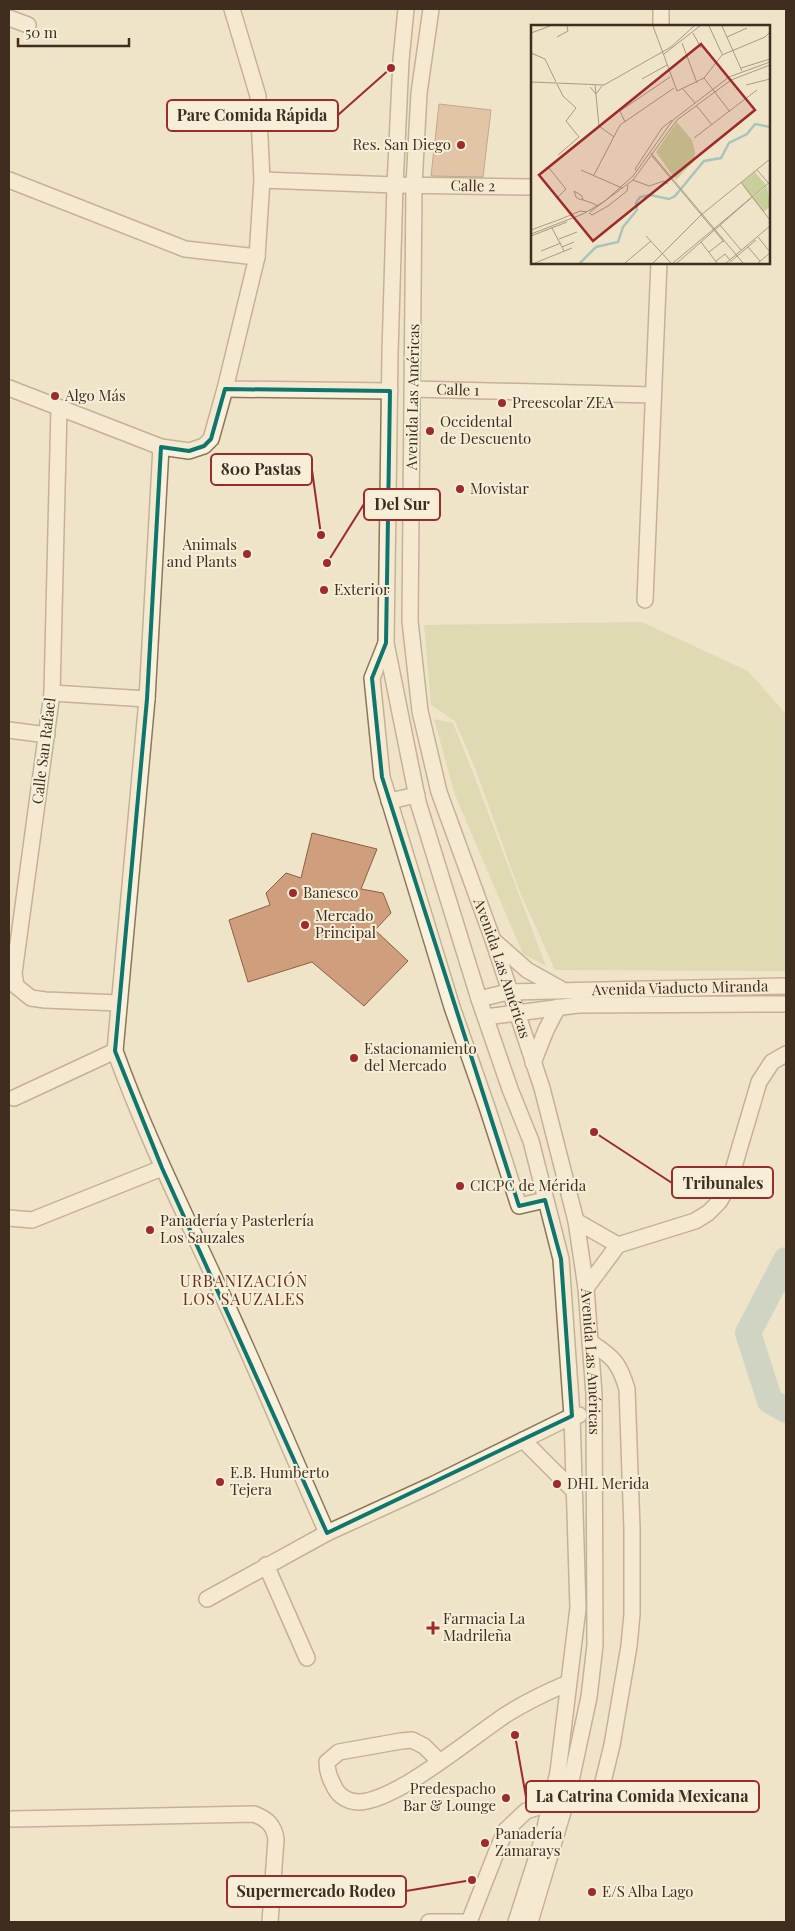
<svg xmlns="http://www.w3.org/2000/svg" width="795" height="1931" viewBox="0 0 795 1931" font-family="'Playfair Display',serif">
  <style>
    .green { fill: #c9cf9b }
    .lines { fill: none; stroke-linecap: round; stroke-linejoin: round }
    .river { stroke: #a9c4bc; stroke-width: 26 }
    .building { fill: #cf9f7d; stroke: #8d5f41 }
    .minor-casing { stroke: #8d765c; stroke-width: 18 }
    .minor { stroke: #faf1dc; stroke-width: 15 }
    .marked { fill: none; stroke: #0f766e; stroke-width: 4; stroke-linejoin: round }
    .poi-dot { fill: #9e2a2b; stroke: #f7eed8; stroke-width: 2 }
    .labels { text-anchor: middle; stroke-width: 4; stroke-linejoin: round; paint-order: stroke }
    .poi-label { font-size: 15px; fill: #3d2e20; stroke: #f7eed8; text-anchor: start }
    .street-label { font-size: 15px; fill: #3d2e20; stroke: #f7eed8 }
    .neighbourhood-label { font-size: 16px; letter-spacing: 1px; fill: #6b2e1e; stroke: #f7eed8 }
    .inset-river { fill: none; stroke: #a9c4bc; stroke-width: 2.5 }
    .inset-road { fill: none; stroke: #a89b85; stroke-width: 1 }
    .view { fill: #9e2a2b; fill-opacity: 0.15; stroke: #9e2a2b; stroke-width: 2.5 }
    .inset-edge { fill: none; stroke: #3d2e20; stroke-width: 2.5 }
    .leader { fill: none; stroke: #9e2a2b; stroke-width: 2 }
    .callout-dot { fill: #9e2a2b; stroke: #f7eed8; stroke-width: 2 }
    .callout { fill: #f7eed8; stroke: #9e2a2b; stroke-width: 2 }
    .callout-label { font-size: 16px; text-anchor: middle; font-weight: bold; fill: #3d2e20 }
  </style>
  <rect width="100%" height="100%" fill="#f0e4c8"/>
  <!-- green -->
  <path class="green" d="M642 622 748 671 786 714V971L555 970 519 890 476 771 455 721 431 705 424 625Z
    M434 719 453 723 472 770 546 966 523 954 455 795Z"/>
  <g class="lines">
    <!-- river -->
    <path class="river" d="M786 1260 748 1333 770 1401 786 1410"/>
  </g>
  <!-- building -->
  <path class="building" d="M439 104 491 110 483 177 431 176Z
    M312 833 377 849 361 889 383 893 391 913 375 930 408 961 364 1006 312 962 248 982 229 920 270 905 266 893 286 873 301 878Z"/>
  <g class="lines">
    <defs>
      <g id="minor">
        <path d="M406 9 401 60 395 185 390 353 386 643 418 802 479 999 510 1089 531 1141 561 1259 572 1416 578 1608 558 1772 541 1844 516 1922"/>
        <path id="s1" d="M431 9 419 93 414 185 410 621 420 711 439 792 493 940 542 1088 576 1221 586 1288 594 1394 595 1645 589 1697 568 1795 530 1922"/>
        <path d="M9 18 28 25"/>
        <path d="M661 26V9"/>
        <path d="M9 180 185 249 257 257"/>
        <path id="s2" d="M262 180 395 185 532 187"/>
        <path d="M9 388 161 447 189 451 204 446 211 439 225 389 257 257 262 180 258 96 232 9"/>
        <path d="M225 389 390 391"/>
        <path id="s3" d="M413 389 653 395"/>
        <path d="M59 408 52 693 14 973 16 986 31 998 45 1000 119 1003"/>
        <path d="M161 447 147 699 115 1051C146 1137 187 1218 225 1301 260 1377 293 1456 327 1533"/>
        <path d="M645 600 659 262"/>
        <path d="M386 643 372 678 382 777 452 1007 487 1107 519 1206 545 1200"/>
        <path d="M52 693 147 699"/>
        <path d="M9 730 47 735"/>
        <path d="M389 801 417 795"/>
        <path d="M493 940 527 970 561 989"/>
        <path id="s4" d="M479 999 508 992 786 986"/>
        <path d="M486 1017 578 1005 786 1004"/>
        <path d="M533 1063 546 1030 558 1007"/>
        <path d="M14 1098 115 1051"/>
        <path d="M9 1218 32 1220 162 1168"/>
        <path d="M576 1221 618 1245"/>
        <path d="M586 1288 618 1245 695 1221 708 1213 719 1202 728 1187 759 1082 772 1062 786 1054"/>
        <path d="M523 1440 574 1491"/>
        <path d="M266 1565 307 1658"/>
        <path d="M207 1599 327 1533 432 1485 572 1416 579 1415"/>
        <path d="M439 1761 424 1746 412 1740 401 1741 339 1752 327 1762C327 1771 329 1777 333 1784 337 1795 347 1802 359 1802 397 1801 473 1736 507 1714 526 1702 547 1692 568 1683"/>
        <path d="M568 1795 595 1794 602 1786 612 1745 629 1646 632 1614V1529L627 1389C619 1362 613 1357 590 1342"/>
        <path d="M12 1819 254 1814C267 1819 274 1825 276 1839L270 1922"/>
        <path d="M429 1922H462"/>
        <path d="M469 1922 498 1848 506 1830 526 1811 542 1806 550 1807"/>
      </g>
    </defs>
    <!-- minor casing -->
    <use href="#minor" class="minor-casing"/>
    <!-- minor -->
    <use href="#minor" class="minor"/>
  </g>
  <!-- marked area -->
  <path d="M0 0H795V1931H0ZM225 389 390 391 386 643 372 678 382 777 519 1206 545 1200 561 1259 572 1416 327 1533 162 1168 115 1051 147 699 161 447 189 451 204 446 211 439Z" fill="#f0e4c8" fill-opacity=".55" fill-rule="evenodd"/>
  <path class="marked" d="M225 389 390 391 386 643 372 678 382 777 519 1206 545 1200 561 1259 572 1416 327 1533 162 1168 115 1051 147 699 161 447 189 451 204 446 211 439Z"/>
  <!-- markers -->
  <g class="poi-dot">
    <circle cx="461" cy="145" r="5"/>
    <circle cx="55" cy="396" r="5"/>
    <circle cx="502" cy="403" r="5"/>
    <circle cx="430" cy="431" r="5"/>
    <circle cx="460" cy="489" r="5"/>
    <circle cx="247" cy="554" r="5"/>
    <circle cx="324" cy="590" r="5"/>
    <circle cx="293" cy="893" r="5"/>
    <circle cx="305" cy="925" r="5"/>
    <circle cx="354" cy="1058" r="5"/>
    <circle cx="460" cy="1186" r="5"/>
    <circle cx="150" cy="1230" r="5"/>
    <circle cx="220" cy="1482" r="5"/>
    <circle cx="557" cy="1484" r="5"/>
    <path d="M430.5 1620.5h5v5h5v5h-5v5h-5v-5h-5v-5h5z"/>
    <circle cx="506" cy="1798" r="5"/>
    <circle cx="485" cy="1843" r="5"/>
    <circle cx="592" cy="1892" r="5"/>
  </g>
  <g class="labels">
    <!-- poi labels -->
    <g class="poi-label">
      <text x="451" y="150" text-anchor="end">Res. San Diego</text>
      <text x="65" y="401">Algo Más</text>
      <text x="512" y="408">Preescolar ZEA</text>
      <text x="440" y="427">Occidental<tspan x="440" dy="17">de Descuento</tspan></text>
      <text x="470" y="494">Movistar</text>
      <text x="237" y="550" text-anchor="end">Animals<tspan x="237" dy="17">and Plants</tspan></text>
      <text x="334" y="595">Exterior</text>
      <text x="303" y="898">Banesco</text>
      <text x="315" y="921">Mercado<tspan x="315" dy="17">Principal</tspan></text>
      <text x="364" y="1054">Estacionamiento<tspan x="364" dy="17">del Mercado</tspan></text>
      <text x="470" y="1191">CICPC de Mérida</text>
      <text x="160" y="1226">Panadería y Pasterlería<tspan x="160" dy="17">Los Sauzales</tspan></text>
      <text x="230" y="1478">E.B. Humberto<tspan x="230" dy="17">Tejera</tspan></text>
      <text x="567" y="1489">DHL Merida</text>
      <text x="443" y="1624">Farmacia La<tspan x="443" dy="17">Madrileña</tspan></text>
      <text x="496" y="1794" text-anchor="end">Predespacho<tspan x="496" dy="17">Bar &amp; Lounge</tspan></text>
      <text x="495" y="1839">Panadería<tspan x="495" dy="17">Zamarays</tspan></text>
      <text x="602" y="1897">E/S Alba Lago</text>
    </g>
    <!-- street labels -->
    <g class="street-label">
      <text dy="5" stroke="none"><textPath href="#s2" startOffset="211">Calle 2</textPath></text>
      <text dy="5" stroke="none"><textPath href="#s3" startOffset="45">Calle 1</textPath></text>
      <text transform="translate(413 397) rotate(-89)" y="5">Avenida Las Américas</text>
      <text transform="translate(44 751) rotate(-83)" y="5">Calle San Rafael</text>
      <text dy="5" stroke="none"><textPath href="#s1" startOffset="974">Avenida Las Américas</textPath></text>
      <text dy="5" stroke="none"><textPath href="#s4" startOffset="202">Avenida Viaducto Miranda</textPath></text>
      <text dy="5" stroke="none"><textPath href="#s1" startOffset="1379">Avenida Las Américas</textPath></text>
    </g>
    <!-- neighbourhood labels -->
    <g class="neighbourhood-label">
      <text x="244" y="1287">URBANIZACIÓN<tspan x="244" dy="18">LOS SAUZALES</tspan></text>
    </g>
  </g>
  <!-- overview -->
  <g transform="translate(531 25)">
    <rect width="239" height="239" fill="#f0e4c8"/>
    <path d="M146 97 161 115 164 127 163 136 145 155 125 127ZM224 147 235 160 220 172 210 158ZM236 161 239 182 232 187 221 173Z" fill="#c9cf9b"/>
    <path class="inset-river" d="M49 238 65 222 87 217 92 202 106 185 105 178 109 172 119 170 138 174 144 171 173 136 190 133 198 118 216 109 224 99 239 102"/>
    <path class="inset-road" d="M122 1 146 66 173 53 191 30 234 12 239 7M178 1 191 29M191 1 211 46M0 8 19 1M162 8 170 23M26 12 37 6 36 1M196 12 216 3M151 18 166 58M0 28 14 34 25 57M133 29 169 1M210 43 239 34M173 53 199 87M111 54 136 40M0 57 73 60 140 22 163 1M26 59 32 71 45 83 35 96 48 112 27 130M64 60 68 101 83 112M215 60 239 54M59 62 65 69 71 61M152 64 164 78M165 80 181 100M94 97 89 86 139 52M163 113 226 65M120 128 212 238M121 131 193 217M18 143 35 164 27 172M50 145 91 163M226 145 239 160M106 146 104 144 131 103 141 95M63 150 89 100 143 63M9 152 40 189M102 155 118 161 133 156 137 159M210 157 239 195M52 175 51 171 43 166 45 172 48 174 52 175 61 178 67 181M59 187 102 155 146 95 200 55 239 40M58 188 61 190 77 181 96 166 97 160M30 194 49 186 56 187M189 200 210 225M21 203 31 222M0 205 30 194M0 209 52 189 74 176 102 151 142 95 198 52 239 37M0 211 36 197M115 211 140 238M227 212 239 227M28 214 46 207M170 217 186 238M217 222 229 236M10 226 30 218M33 226 31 222 43 217M178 227 192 216M185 236 194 229 199 235M199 237 225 215M4 238 41 223M94 238 120 216M122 238 170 190 239 134M142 238 239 157M146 238 220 173M195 238 239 201M227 238 239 228"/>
    <path class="view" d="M170 19 224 85 62 216 8 150Z"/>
    <rect width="239" height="239" class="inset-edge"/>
  </g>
  <!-- callouts -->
  <path class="leader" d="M391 68L338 115M321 535L312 470M327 563L364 504M594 1132L672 1183M515 1735L526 1797M472 1880L406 1891"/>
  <g class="callout-dot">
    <circle cx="391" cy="68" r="5"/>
    <circle cx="321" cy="535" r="5"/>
    <circle cx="327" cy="563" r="5"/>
    <circle cx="594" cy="1132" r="5"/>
    <circle cx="515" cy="1735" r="5"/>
    <circle cx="472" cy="1880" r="5"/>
  </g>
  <g class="callout">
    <rect x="167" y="100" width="171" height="31" rx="5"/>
    <rect x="211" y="454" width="101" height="31" rx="5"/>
    <rect x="364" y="489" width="76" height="31" rx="5"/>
    <rect x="672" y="1167" width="101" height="31" rx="5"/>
    <rect x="526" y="1781" width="233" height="31" rx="5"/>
    <rect x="227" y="1876" width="179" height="31" rx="5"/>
  </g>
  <g class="callout-label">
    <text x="252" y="121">Pare Comida Rápida</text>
    <text x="261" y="475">800 Pastas</text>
    <text x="402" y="510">Del Sur</text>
    <text x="723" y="1189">Tribunales</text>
    <text x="642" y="1802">La Catrina Comida Mexicana</text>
    <text x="316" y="1897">Supermercado Rodeo</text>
  </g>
  <!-- border -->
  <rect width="795" height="1931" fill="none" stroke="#3d2e20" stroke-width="20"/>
  <!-- scale -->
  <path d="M18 38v8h111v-8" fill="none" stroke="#3d2e20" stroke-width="2.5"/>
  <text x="25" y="38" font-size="15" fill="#3d2e20" stroke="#f7eed8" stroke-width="4" paint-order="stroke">50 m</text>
</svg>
